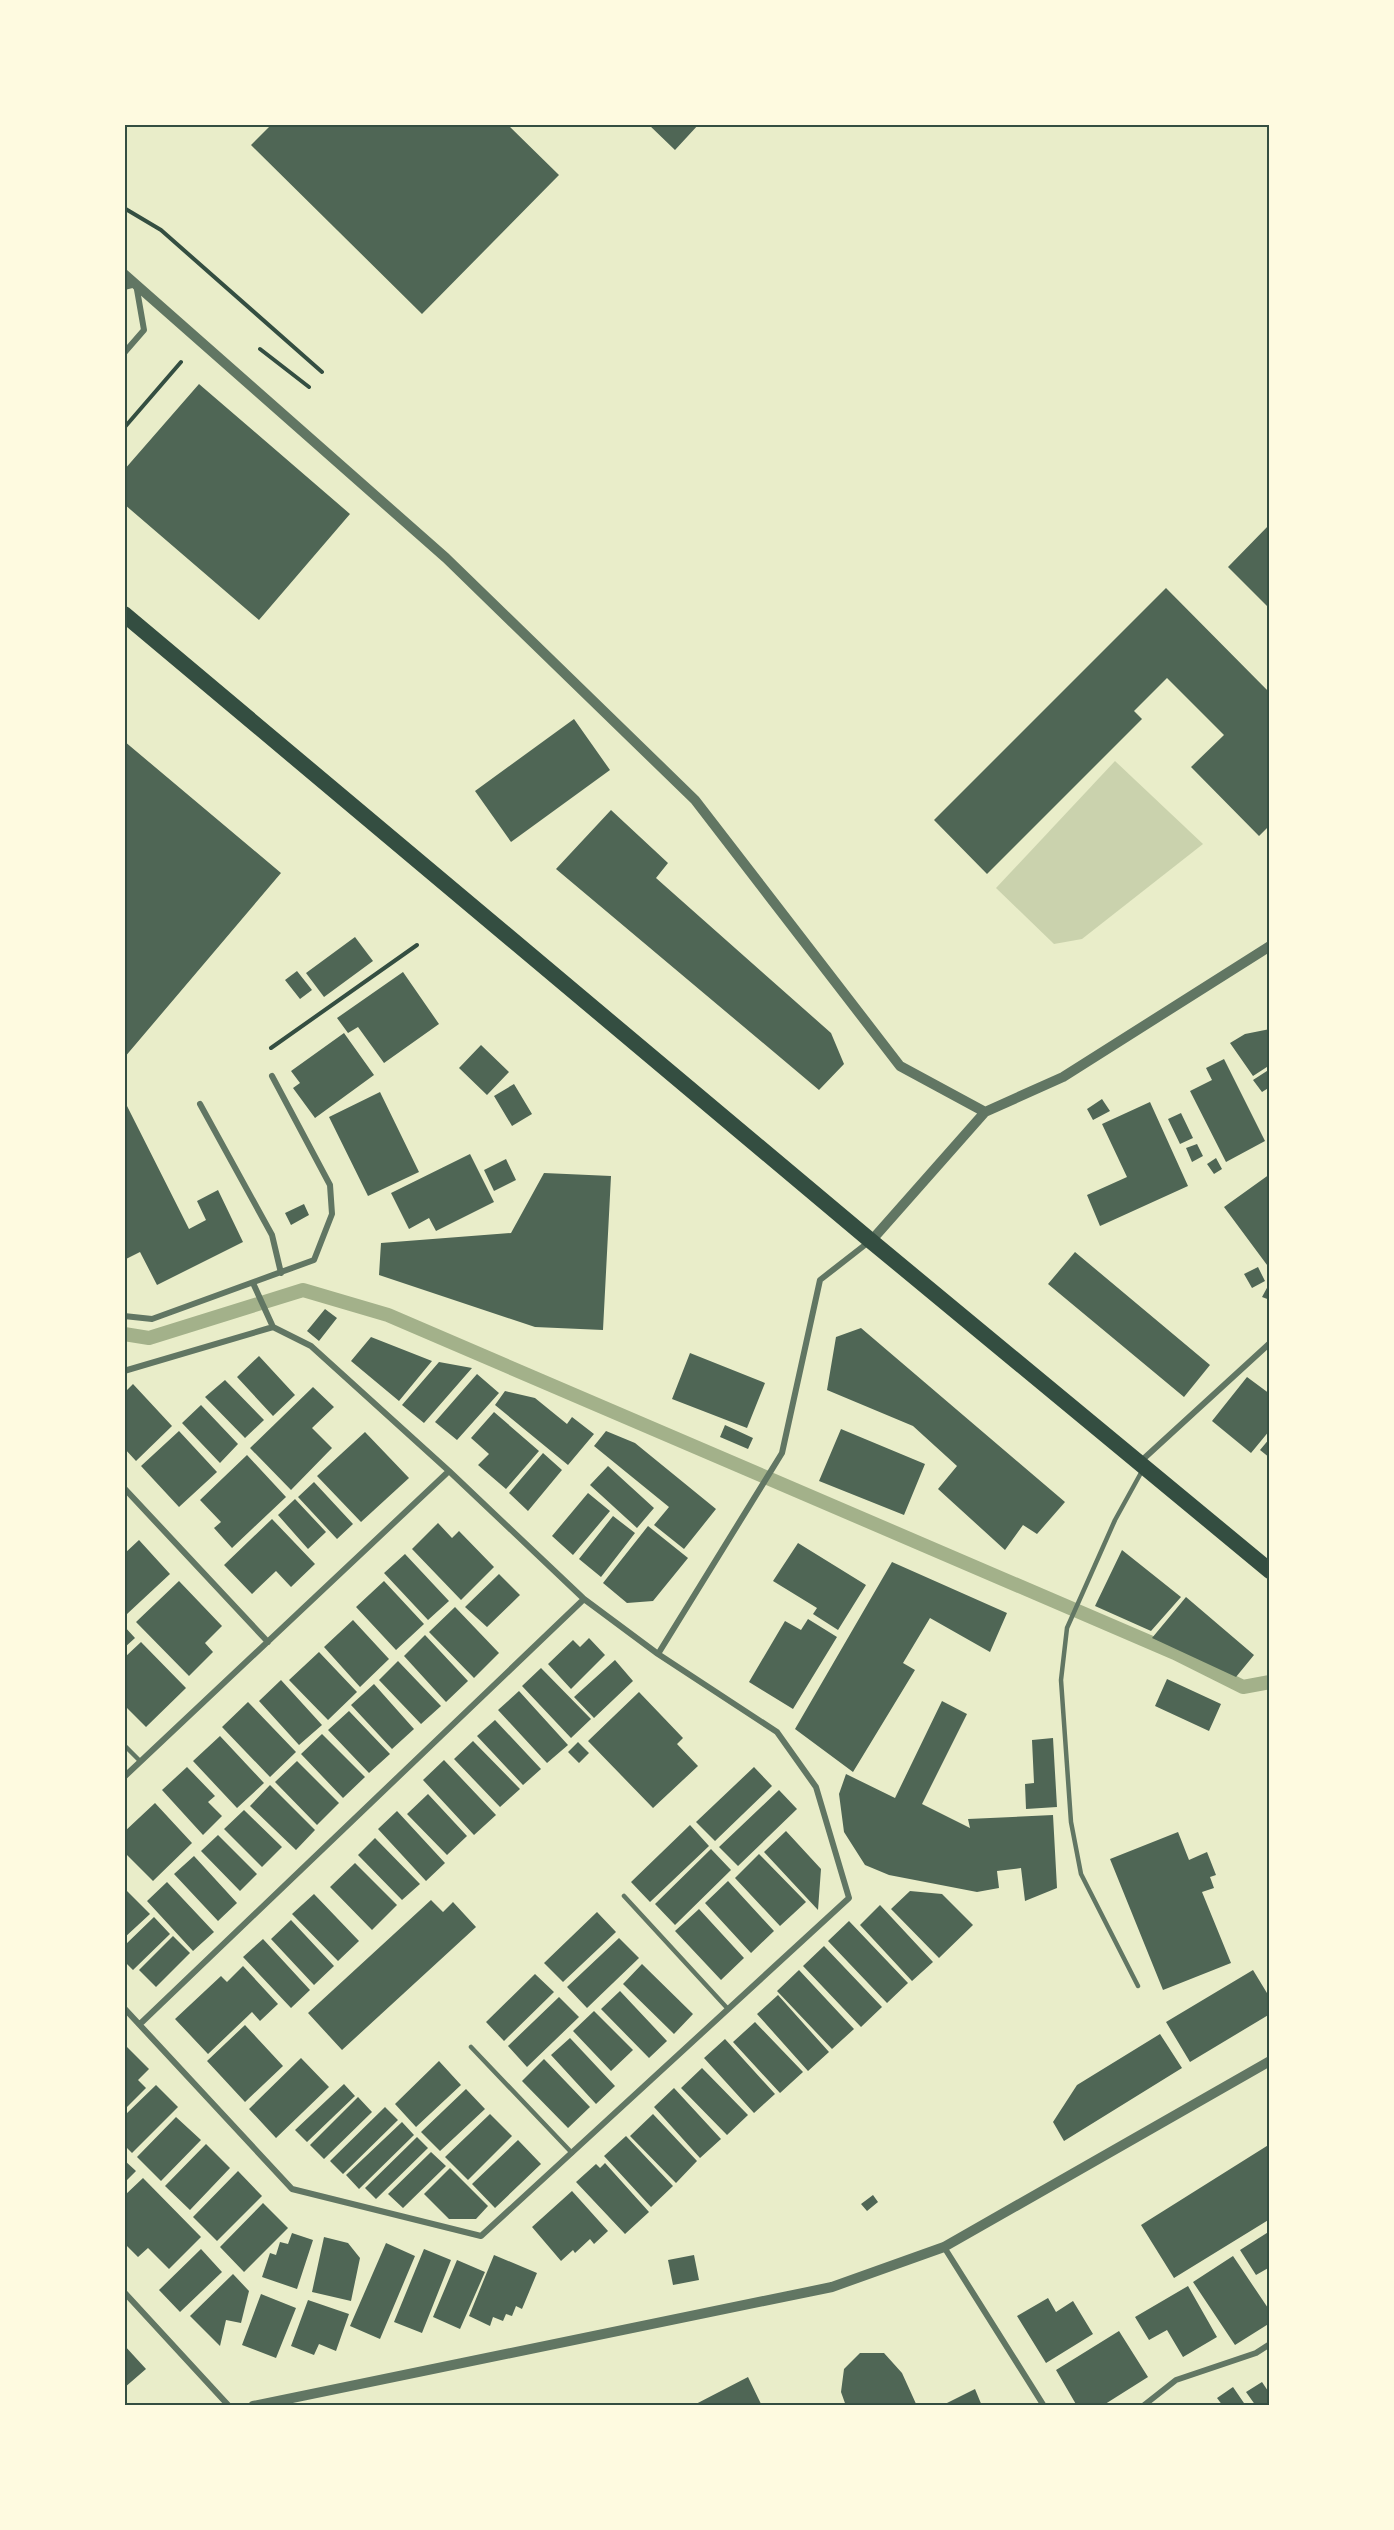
<svg xmlns="http://www.w3.org/2000/svg" width="1394" height="2530" viewBox="0 0 1394 2530" font-family="'Nunito Sans',sans-serif">
  <style>
    .green { fill: #cad2ad }
    .lines { fill: none; stroke-linecap: round; stroke-linejoin: round }
    .stream { stroke: #a3b18a; stroke-width: 14 }
    .building { fill: #4f6655 }
    .path { stroke: #344e41; stroke-width: 4 }
    .service { stroke: #617663; stroke-width: 4.5 }
    .minor { stroke: #617663; stroke-width: 6 }
    .tertiary { stroke: #617663; stroke-width: 10 }
    .trunk { stroke: #344e41; stroke-width: 16 }
    .neatline { fill: none; stroke: #344e41; stroke-width: 2 }
  </style>
  <rect width="100%" height="100%" fill="#e9edc9"/>
  <!-- green -->
  <path class="green" d="M1115 761 1203 844 1082 939 1054 944 996 888Z"/>
  <g class="lines">
    <!-- stream -->
    <path class="stream" d="M124 1334 149 1338 303 1290 388 1315 1175 1653 1243 1687 1270 1682"/>
  </g>
  <!-- building -->
  <path class="building" d="M272 124H507L559 175 422 314 251 145Z
    M648 124H699L675 150Z
    M199 384 350 514 259 620 124 504V470Z
    M1270 524V609L1228 567Z
    M1166 588 1270 693V825L1259 836 1191 767 1224 735 1167 678 1134 711 1142 719 987 874 934 820Z
    M574 719 610 770 511 842 475 791Z
    M124 741 281 873 124 1058Z
    M611 810 668 863 656 878 831 1033 844 1064 819 1090 556 869Z
    M355 937 373 961 324 997 306 973Z
    M297 971 312 990 300 999 285 980Z
    M403 972 439 1024 384 1063 358 1027 348 1033 337 1018Z
    M1270 1029V1065L1253 1076 1230 1043 1245 1034Z
    M344 1033 374 1075 315 1118 293 1088 300 1083 291 1071Z
    M481 1045 509 1072 487 1095 459 1068Z
    M1224 1059 1265 1141 1226 1162 1190 1091 1212 1080 1206 1068Z
    M1270 1069V1087L1262 1092 1253 1080Z
    M514 1084 532 1114 512 1126 494 1096Z
    M380 1092 419 1172 368 1196 329 1117Z
    M1102 1099 1110 1111 1093 1120 1087 1109Z
    M1150 1102 1188 1186 1100 1226 1087 1195 1127 1177 1102 1124Z
    M127 1106 189 1229 206 1220 197 1201 218 1190 243 1242 157 1285 140 1252 124 1260V1107Z
    M1181 1113 1193 1138 1180 1144 1168 1119Z
    M1197 1144 1203 1156 1192 1162 1186 1148Z
    M470 1154 494 1202 436 1231 429 1218 409 1229 391 1193Z
    M1216 1158 1222 1169 1214 1174 1207 1164Z
    M506 1159 516 1180 494 1191 484 1170Z
    M544 1173 611 1176 603 1330 535 1327 379 1275 381 1243 511 1233Z
    M1270 1174V1269L1224 1207Z
    M304 1204 309 1215 291 1225 285 1213Z
    M1075 1252 1210 1365 1184 1397 1048 1284Z
    M1258 1267 1265 1281 1252 1288 1244 1274Z
    M1268 1286 1270 1287V1300L1262 1297Z
    M325 1309 337 1318 319 1341 307 1331Z
    M861 1328 1065 1502 1037 1534 1023 1525 1005 1550 938 1489 957 1466 913 1426 827 1390 836 1337Z
    M371 1337 432 1361 399 1401 351 1361Z
    M690 1353 765 1383 747 1428 672 1399Z
    M259 1356 295 1395 273 1416 237 1377Z
    M439 1362 472 1368 424 1423 402 1405Z
    M477 1374 499 1393 457 1440 435 1422Z
    M1247 1377 1270 1394V1430L1251 1453 1212 1421Z
    M225 1380 264 1420 245 1438 205 1397Z
    M133 1384 172 1426 136 1461 124 1448V1393Z
    M313 1387 334 1407 312 1428 332 1448 291 1490 250 1448Z
    M505 1391 535 1398 567 1424 572 1417 594 1434 568 1465 495 1405Z
    M201 1405 238 1444 220 1463 182 1423Z
    M494 1412 539 1451 506 1489 478 1465 489 1454 471 1438Z
    M725 1425 753 1438 748 1449 720 1437Z
    M841 1429 925 1464 904 1515 819 1481Z
    M179 1431 217 1472 179 1507 141 1466Z
    M606 1431 635 1443 716 1509 684 1549 654 1525 669 1507 594 1446Z
    M365 1432 409 1478 361 1522 317 1476Z
    M1270 1438V1458L1260 1450Z
    M543 1453 562 1470 528 1511 509 1493Z
    M247 1455 286 1497 232 1548 214 1528 221 1522 200 1500Z
    M608 1466 654 1508 637 1528 590 1485Z
    M314 1482 353 1524 337 1539 298 1497Z
    M588 1493 610 1511 573 1555 552 1536Z
    M295 1499 326 1532 308 1549 278 1515Z
    M613 1516 635 1533 601 1577 579 1559Z
    M272 1519 315 1564 291 1587 276 1571 252 1594 224 1565Z
    M438 1523 452 1538 459 1531 494 1567 461 1600 412 1549Z
    M648 1526 688 1558 653 1601 627 1603 603 1583Z
    M139 1540 170 1574 127 1614 124 1611V1554Z
    M798 1543 866 1585 838 1630 813 1614 817 1608 773 1581Z
    M1122 1550 1181 1597 1151 1631 1095 1606Z
    M405 1554 449 1601 428 1620 384 1573Z
    M892 1562 1007 1613 990 1652 930 1618 903 1663 915 1670 853 1772 795 1729Z
    M499 1574 520 1595 487 1627 465 1607Z
    M179 1581 222 1626 205 1643 213 1652 189 1676 136 1622Z
    M384 1581 424 1624 396 1650 356 1607Z
    M1186 1597 1254 1655 1236 1677 1152 1638Z
    M455 1607 499 1653 474 1678 429 1632Z
    M808 1619 837 1637 793 1709 749 1682 785 1621 801 1630Z
    M353 1620 389 1659 360 1687 324 1647Z
    M124 1626 135 1638 124 1648Z
    M425 1635 468 1681 446 1702 404 1656Z
    M589 1638 605 1655 571 1689 548 1664 573 1640 580 1647Z
    M141 1642 186 1688 146 1727 124 1705V1658Z
    M319 1652 357 1692 328 1720 289 1680Z
    M615 1660 633 1681 594 1718 574 1697Z
    M398 1661 441 1706 421 1724 379 1680Z
    M541 1668 591 1719 571 1738 522 1686Z
    M1167 1679 1221 1704 1209 1731 1155 1706Z
    M281 1680 322 1725 299 1745 259 1701Z
    M374 1684 414 1729 392 1749 351 1705Z
    M519 1691 568 1745 547 1763 498 1710Z
    M639 1692 683 1738 677 1744 698 1766 653 1808 588 1741Z
    M942 1701 967 1714 922 1804 970 1828 968 1819 1053 1815 1057 1888 1025 1901 1021 1868 997 1871 999 1888 977 1892 889 1875 865 1865 844 1832 839 1794 846 1774 895 1798Z
    M248 1702 296 1752 270 1777 222 1727Z
    M349 1711 390 1754 369 1773 328 1730Z
    M495 1720 541 1769 523 1785 477 1736Z
    M322 1734 365 1777 343 1798 301 1754Z
    M220 1736 264 1783 237 1808 193 1761Z
    M1053 1738 1057 1807 1026 1809 1025 1784 1034 1783 1032 1740Z
    M473 1741 520 1789 500 1807 454 1759Z
    M578 1742 589 1753 579 1763 568 1752Z
    M444 1760 496 1815 474 1835 423 1780Z
    M297 1761 339 1803 317 1825 275 1782Z
    M187 1767 215 1796 208 1802 222 1816 203 1835 162 1790Z
    M754 1767 772 1786 715 1841 696 1822Z
    M270 1785 315 1830 296 1850 250 1806Z
    M779 1790 797 1809 738 1866 719 1847Z
    M428 1794 467 1836 447 1855 407 1814Z
    M155 1803 192 1843 153 1881 124 1852V1832Z
    M244 1810 282 1847 262 1867 224 1829Z
    M397 1811 445 1863 426 1881 378 1829Z
    M690 1825 709 1846 650 1902 631 1882Z
    M786 1831 821 1869 818 1910 764 1852Z
    M1178 1832 1189 1860 1207 1852 1216 1875 1210 1877 1214 1888 1202 1892 1231 1963 1163 1990 1110 1859Z
    M218 1835 257 1874 240 1891 201 1851Z
    M375 1838 420 1884 402 1900 358 1855Z
    M711 1849 731 1870 675 1925 655 1904Z
    M759 1854 806 1902 780 1926 735 1878Z
    M194 1856 237 1903 218 1921 174 1874Z
    M355 1863 397 1905 372 1930 330 1887Z
    M728 1881 774 1931 751 1953 705 1903Z
    M167 1882 214 1932 193 1951 147 1901Z
    M124 1888 150 1914 124 1938Z
    M910 1891 942 1894 973 1925 939 1958 891 1909Z
    M314 1894 359 1941 338 1961 292 1914Z
    M431 1900 443 1912 453 1902 476 1927 342 2050 308 2013Z
    M880 1905 933 1962 912 1981 860 1925Z
    M699 1909 744 1958 721 1980 675 1931Z
    M597 1912 616 1932 563 1982 544 1963Z
    M154 1917 170 1934 133 1970 124 1961V1946Z
    M291 1920 334 1966 314 1985 271 1939Z
    M849 1921 908 1983 887 2003 828 1941Z
    M173 1936 190 1953 156 1987 139 1970Z
    M619 1938 639 1958 587 2008 567 1987Z
    M263 1939 310 1990 291 2008 243 1957Z
    M824 1946 882 2007 861 2027 803 1966Z
    M642 1964 693 2014 674 2034 623 1984Z
    M243 1966 278 2004 260 2021 252 2012 208 2054 175 2019 221 1976 227 1982Z
    M799 1970 854 2029 832 2049 777 1991Z
    M1253 1970 1270 1998V2014L1190 2062 1166 2022Z
    M535 1974 554 1992 504 2041 486 2022Z
    M620 1991 667 2041 649 2058 601 2009Z
    M778 1995 829 2052 808 2071 757 2014Z
    M559 1997 579 2017 527 2067 508 2046Z
    M594 2011 633 2050 611 2071 573 2031Z
    M755 2022 803 2072 780 2093 733 2042Z
    M245 2025 283 2066 245 2102 207 2061Z
    M1160 2034 1182 2068 1064 2141 1053 2122 1077 2085Z
    M570 2038 615 2086 596 2104 551 2055Z
    M725 2039 775 2094 754 2113 704 2058Z
    M127 2047 149 2069 138 2080 146 2088 124 2110V2050Z
    M301 2058 329 2087 276 2138 249 2109Z
    M544 2059 590 2107 568 2128 522 2081Z
    M439 2061 461 2085 416 2127 395 2104Z
    M702 2068 748 2115 727 2135 681 2088Z
    M344 2084 355 2096 307 2142 295 2130Z
    M156 2085 178 2107 132 2153 124 2145V2116Z
    M674 2088 721 2139 700 2158 654 2107Z
    M466 2089 485 2109 440 2151 421 2132Z
    M358 2097 372 2112 324 2159 310 2145Z
    M385 2107 398 2120 343 2174 330 2161Z
    M490 2114 512 2136 468 2180 445 2157Z
    M653 2114 697 2161 676 2183 630 2136Z
    M176 2117 201 2140 161 2181 137 2157Z
    M402 2122 414 2135 359 2189 346 2175Z
    M626 2136 673 2186 651 2207 604 2156Z
    M417 2137 428 2148 376 2199 365 2188Z
    M518 2140 541 2164 495 2208 472 2184Z
    M206 2144 230 2168 190 2210 165 2186Z
    M1270 2144V2219L1174 2278 1141 2225Z
    M431 2152 446 2166 403 2208 388 2194Z
    M124 2160 136 2171 124 2183Z
    M605 2163 649 2212 625 2234 576 2182 596 2164 600 2168Z
    M450 2168 488 2206 476 2219H449L424 2194Z
    M238 2171 262 2196 217 2241 193 2217Z
    M143 2178 201 2237 169 2269 148 2248 138 2257 124 2243V2196Z
    M572 2191 608 2231 594 2244 590 2239 575 2253 573 2250 561 2261 532 2227Z
    M873 2195 878 2202 867 2211 861 2204Z
    M263 2203 288 2228 244 2272 220 2247Z
    M1270 2231V2267L1256 2275 1240 2250Z
    M292 2233 313 2240 297 2289 262 2277 270 2253 276 2255 280 2242 288 2244Z
    M324 2237 348 2243 360 2258 351 2301 312 2292Z
    M386 2243 415 2256 380 2339 350 2326Z
    M201 2249 222 2272 180 2312 159 2290Z
    M424 2249 451 2260 422 2333 394 2322Z
    M494 2255 537 2273 522 2309 516 2306 512 2316 506 2314 503 2321 493 2317 490 2326 469 2316Z
    M694 2255 699 2280 673 2285 668 2260Z
    M1233 2256 1270 2311V2323L1235 2345 1193 2282Z
    M457 2260 485 2272 460 2329 433 2317Z
    M233 2274 249 2291 241 2323 226 2320 220 2346 190 2316Z
    M1188 2286 1217 2337 1183 2357 1167 2330 1149 2340 1135 2317Z
    M261 2294 296 2308 276 2358 242 2345Z
    M1048 2298 1056 2312 1073 2301 1093 2334 1046 2363 1017 2316Z
    M308 2300 349 2314 336 2351 319 2344 314 2355 291 2346Z
    M1119 2331 1148 2377 1102 2406H1077L1056 2370Z
    M124 2345 146 2369 124 2388Z
    M860 2353H884L902 2373 917 2406H846L841 2392 844 2369Z
    M748 2377 762 2406H692Z
    M1262 2382 1270 2394V2406H1256L1246 2392Z
    M1233 2387 1246 2406H1223L1217 2398Z
    M975 2389 982 2406H941Z"/>
  <g class="lines">
    <!-- path -->
    <path class="path" d="M124 208 161 230 322 372
      M260 349 309 387
      M124 428 181 362
      M271 1048 417 945"/>
    <!-- service -->
    <path class="service" d="M124 1745 140 1761
      M624 1896 728 2009
      M1138 1986 1081 1874 1071 1822 1061 1680 1067 1628 1115 1520 1142 1471
      M471 2047 572 2153"/>
    <!-- minor -->
    <path class="minor" d="M124 287 136 284 144 330 124 353
      M200 1104 272 1235 281 1273
      M253 1283 273 1327
      M124 1316 152 1319 314 1260 332 1214 330 1185 272 1076
      M124 1371 273 1327 311 1346 449 1471
      M1140 1462 1270 1343
      M124 1488 268 1642
      M658 1654 782 1453 820 1280 870 1241
      M124 1777 449 1471 584 1599 658 1654 777 1732 816 1787 849 1898 481 2236 292 2189 124 2008
      M140 2024 584 1599
      M944 2247 1044 2406
      M124 2292 229 2406
      M1143 2406 1176 2380 1256 2353 1270 2344"/>
    <!-- tertiary -->
    <path class="tertiary" d="M124 274 446 558 695 800 900 1066 985 1112
      M871 1241 985 1112 1063 1077 1270 946
      M253 2406 832 2287 944 2247 1270 2061"/>
    <!-- trunk -->
    <path class="trunk" d="M124 614 871 1241 1270 1571"/>
  </g>
  <!-- border -->
  <rect width="1394" height="2530" fill="none" stroke="#fefae0" stroke-width="252"/>
  <rect x="126" y="126" width="1142" height="2278" class="neatline"/>
</svg>
